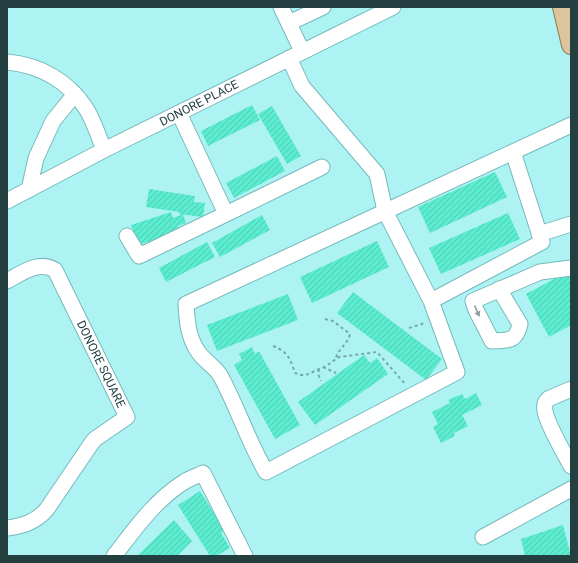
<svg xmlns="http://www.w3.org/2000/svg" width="578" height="563" viewBox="0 0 578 563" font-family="Roboto,sans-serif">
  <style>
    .building { fill: url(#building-hatch) }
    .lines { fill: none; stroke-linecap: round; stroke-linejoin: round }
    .minor-casing { stroke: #76b9bb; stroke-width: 17 }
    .major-casing { stroke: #8c7b51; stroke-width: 20 }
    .path { stroke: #75a9aa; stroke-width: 2; stroke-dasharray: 3 3; stroke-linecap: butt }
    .minor { stroke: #fff; stroke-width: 15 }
    .major { stroke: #dcc49c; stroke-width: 18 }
    .oneway { fill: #919fa0 }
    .labels { text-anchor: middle; stroke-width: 4; stroke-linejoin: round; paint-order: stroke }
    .street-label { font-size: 12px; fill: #233f40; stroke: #fff }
  </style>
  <defs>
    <pattern id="building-hatch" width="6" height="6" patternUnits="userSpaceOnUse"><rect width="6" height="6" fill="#5becd0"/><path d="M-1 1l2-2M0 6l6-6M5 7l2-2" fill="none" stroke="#4fcbb4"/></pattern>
  </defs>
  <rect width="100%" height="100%" fill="#aef3f4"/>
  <!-- building -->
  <path class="building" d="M252 105 260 120 208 146 201 131Z
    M272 106 301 156 287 164 258 114Z
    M277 156 285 171 234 198 226 183Z
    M495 172 507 197 430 233 418 207Z
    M149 189 195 196 194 202 205 203 203 217 179 214V212L146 207Z
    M171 212 173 218 183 214 186 223 178 226 180 232 138 245 131 225Z
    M508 213 520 239 441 274 429 248Z
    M262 215 270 230 220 257 212 243Z
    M377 241 389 267 312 303 300 277Z
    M207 242 215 257 166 282 159 268Z
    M567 272 571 280V325L549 337 526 294Z
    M353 292 442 359 426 380 337 313Z
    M288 294 298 320 217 351 207 325Z
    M252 347 255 354 259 351 300 425 275 439 234 365 242 360 239 354Z
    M364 355 370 363 377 358 388 374 315 425 298 402Z
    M476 393 482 405 462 415 468 426 454 433 455 436 441 443 433 427 438 424 432 412 450 403 448 400 462 394 465 399Z
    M200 491 225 531 221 533 230 548 216 556H210L178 505Z
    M174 520 192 541 177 556H137Z
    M563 525 571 556H525L521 539Z"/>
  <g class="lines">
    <defs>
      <path id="minor" d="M281 7 302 51
        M289 23 323 7
        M289 58 302 86 377 174 385 211 431 301
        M7 62C40 65 69 81 87 110 94 122 99 137 104 150
        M513 152 542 242 431 301 457 372 266 472C248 441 237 406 220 375 215 367 205 361 199 353 188 338 187 321 186 304 314 244 443 185 571 125
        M29 190 36 158 53 121 75 94
        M7 201 104 150 393 7
        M226 214 322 167
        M539 234 571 224
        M127 236 139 256 226 214 179 113
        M7 281C22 273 39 260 55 270L127 417 95 439 91 444 47 509C36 522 23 526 7 528
        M499 289 520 324C516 343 507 340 492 341L476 310 473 301 540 272 571 268
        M571 389 548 399C545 402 544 406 545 411 547 424 564 453 571 466
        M483 537 571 489
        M114 556C134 530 155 500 184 482 190 478 197 476 203 473L245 556"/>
      <path id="major" d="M562 7 571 45"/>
    </defs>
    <!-- minor casing -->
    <use href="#minor" class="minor-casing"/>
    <!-- major casing -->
    <use href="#major" class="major-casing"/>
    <!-- path -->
    <path class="path" d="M325 319 333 321 350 334C348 344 338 349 336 358
      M409 328 425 323
      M273 346C288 352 290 358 295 373L301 375H306L326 366 339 357 377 352 406 385
      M323 367 336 373
      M319 369 318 374 321 381"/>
    <!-- minor -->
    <use href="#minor" class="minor"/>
    <!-- major -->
    <use href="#major" class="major"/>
  </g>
  <!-- one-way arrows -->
  <defs><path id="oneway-solid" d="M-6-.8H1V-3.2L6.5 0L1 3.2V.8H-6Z"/></defs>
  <use class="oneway" href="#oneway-solid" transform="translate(477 311) rotate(66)"/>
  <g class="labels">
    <!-- street labels -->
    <g class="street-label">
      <text transform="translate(199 103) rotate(-27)" y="4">DONORE PLACE</text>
      <text transform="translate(101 364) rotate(64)" y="4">DONORE SQUARE</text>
    </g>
  </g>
  <!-- border -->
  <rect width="578" height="563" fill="none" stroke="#233f40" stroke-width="16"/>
</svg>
